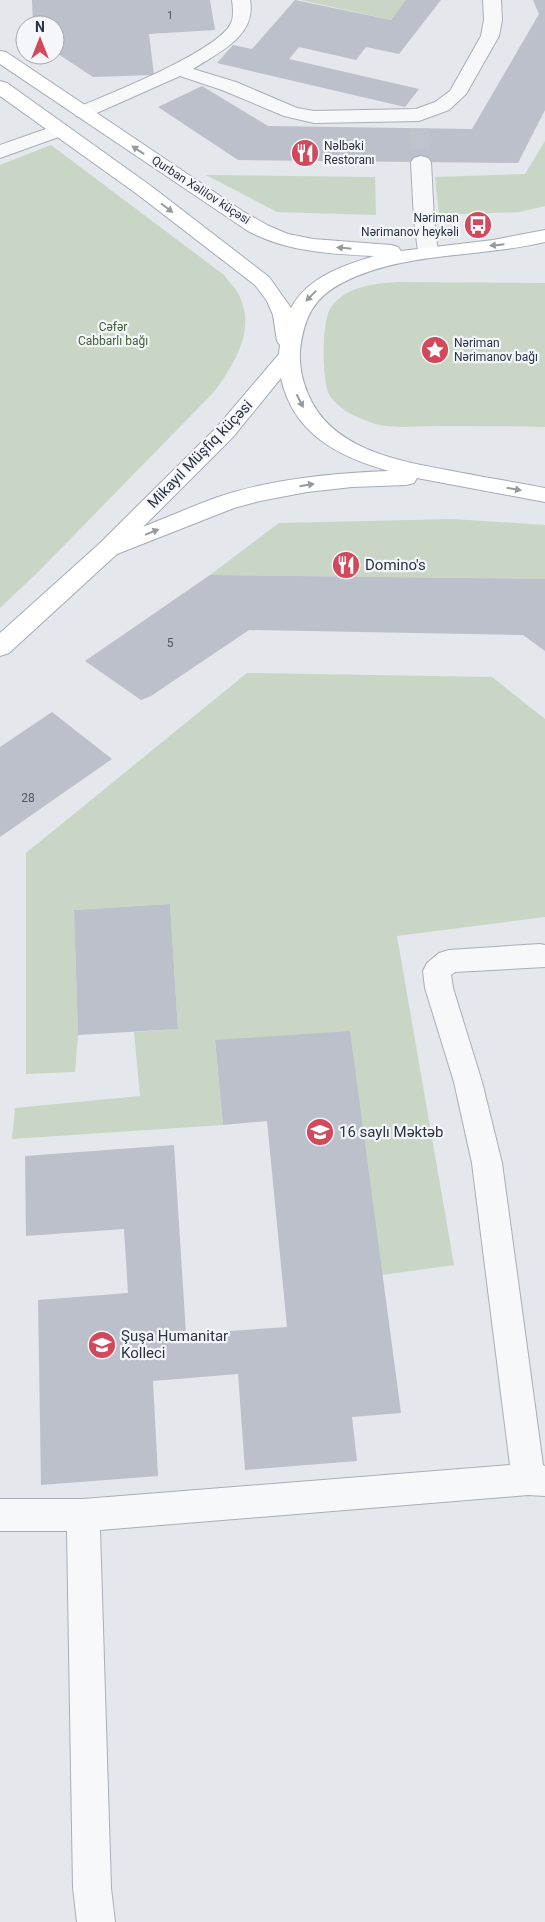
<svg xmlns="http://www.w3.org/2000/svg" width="545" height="1922" viewBox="0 0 545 1922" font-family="Roboto,sans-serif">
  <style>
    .green { fill: #c9d6c5 }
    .building { fill: #bbc0ca }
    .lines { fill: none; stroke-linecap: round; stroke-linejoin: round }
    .minor-tunnel { stroke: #bfc3cb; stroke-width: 20; stroke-dasharray: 20 10; stroke-linecap: butt }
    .minor-casing { stroke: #a9aeb7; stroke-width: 2 }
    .major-casing { stroke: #a3abb8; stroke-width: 2 }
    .minor { fill: #f7f8fa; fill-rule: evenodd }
    .major { fill: #fff; fill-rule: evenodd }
    .oneway { fill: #959aa2 }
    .labels { text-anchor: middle; stroke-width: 4.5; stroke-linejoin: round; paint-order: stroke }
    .far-number-label { font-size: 11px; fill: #4f5766 }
    .far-poi-label { font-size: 12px; fill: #2b3445; stroke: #f4f6f9; text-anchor: start }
    .far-street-label { font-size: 12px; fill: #2b3445; stroke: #f4f6f9 }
    .far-park-label { font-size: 12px; fill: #3f6138; stroke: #f4f6f9 }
    .number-label { font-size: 12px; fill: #4f5766 }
    .street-label { font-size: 15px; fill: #2b3445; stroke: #f4f6f9 }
    .poi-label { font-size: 15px; fill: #2b3445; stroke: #f4f6f9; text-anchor: start }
  </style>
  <rect width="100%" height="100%" fill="#e4e7ec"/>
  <!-- green -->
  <path class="green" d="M301 0H406L391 20Z
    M545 141V206L520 212 439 215 435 177 525 174Z
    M51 145 224 275C228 281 235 287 238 293 257 329 235 363 214 392L37 573 0 608V165Z
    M206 175 375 177 376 215 277 212Z
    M396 282 545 283V427C508 426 471 426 435 426 413 426 387 430 367 421 353 416 338 408 330 396 321 383 322 319 331 307 347 286 373 284 396 282Z
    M453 519 545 525V579L210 575 279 523Z
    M247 673 492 677 545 719V917L397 936 454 1265 382 1275 215 1041 223 1125 12 1139 15 1108 140 1096 134 1032 178 1029 170 904 74 910 78 1035 75 1072 26 1074V853Z"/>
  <!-- building -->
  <path class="building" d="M32 0H210L215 30 149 34 154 75 93 77 55 52V25H33Z
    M295 0 391 20 406 0H441L399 54 366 47 356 60 299 47 289 59 419 89 405 107 217 63 233 45 252 49Z
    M533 0H545V110L518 163 238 160 158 107 202 86 268 126 472 129 539 14Z
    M210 575 545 579V651L523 635 249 630 151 696 141 700 85 661Z
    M52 712 112 759 0 837V747Z
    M170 904 178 1029 78 1035 74 910Z
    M350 1031 401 1413 352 1417 357 1461 245 1470 238 1374 153 1381 158 1476 41 1485 38 1300 128 1293 124 1229 26 1236 25 1156 174 1145 186 1334 287 1327 267 1121 223 1125 215 1040Z"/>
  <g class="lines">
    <!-- minor-tunnel -->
    <path class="minor-tunnel" d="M419 129 421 162"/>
    <defs>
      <path id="minor" d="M232 0H250C257 36 218 53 193 69L236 82 297 108 314 111 416 109 435 102 450 91 481 36 484 20 483 0H501L502 20 499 36 466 94 449 110 419 121 314 123 284 116 222 90 180 76 90 116 83 118 76 116 74 112 76 108C107 95 219 51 231 23 234 17 233 6 232 0Z
        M60 124 67 126 69 130 67 134 0 158V145Z
        M421 156 428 158 431 162 434 220 438 252 435 256 428 258 421 256 418 252 414 220 411 162 414 158Z
        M540 944 545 945V967L455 972 451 975 453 988 482 1082 502 1163 543 1465 545 1466V1496L528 1495 100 1530 111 1888 115 1922H77L73 1888 67 1531H0V1499H83L510 1465 472 1163 454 1082 425 988 423 971 427 963 439 953 449 950Z"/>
      <path id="major" d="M0 51 6 52 244 212 269 226 288 234 313 239 391 245 398 247 401 251 493 240 545 230V242C479 258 403 251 342 283 313 298 304 318 300 350 299 365 302 380 308 394 331 450 399 461 452 471 483 477 514 482 545 488V502L417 478 414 483 406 485 352 487 307 492 260 501 234 508 117 554 9 653 0 656V633L99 544 217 427 279 354 280 345 277 341 273 315 267 301 255 285 137 194 0 96V81L7 83 151 186 269 277 291 308C308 277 342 266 374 256 331 254 287 252 248 231L0 64ZM281 378C293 434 339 457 389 471 333 473 271 479 218 497 193 506 168 517 143 527L233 437Z"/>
    </defs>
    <!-- minor casing -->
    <use href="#minor" class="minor-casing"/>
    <!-- major casing -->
    <use href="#major" class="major-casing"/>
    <!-- minor -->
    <use href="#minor" class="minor"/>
    <!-- major -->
    <use href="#major" class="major"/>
  </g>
  <!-- one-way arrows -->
  <defs><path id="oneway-solid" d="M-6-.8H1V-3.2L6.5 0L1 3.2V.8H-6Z" transform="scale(1.25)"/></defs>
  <g class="oneway">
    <use href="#oneway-solid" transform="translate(138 150) rotate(-146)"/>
    <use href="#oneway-solid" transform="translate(167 208) rotate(37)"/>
    <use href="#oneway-solid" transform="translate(497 245) rotate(174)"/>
    <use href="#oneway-solid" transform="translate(344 248) rotate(-174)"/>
    <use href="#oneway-solid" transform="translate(311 296) rotate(134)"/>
    <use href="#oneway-solid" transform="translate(300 401) rotate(63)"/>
    <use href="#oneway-solid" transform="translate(307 485) rotate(-9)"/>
    <use href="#oneway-solid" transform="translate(514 489) rotate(10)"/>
    <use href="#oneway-solid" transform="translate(152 532) rotate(-22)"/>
  </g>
  <!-- icons -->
  <defs>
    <symbol id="restaurant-disc" viewBox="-11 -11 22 22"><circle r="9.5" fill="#d1495b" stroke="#f4f6f9"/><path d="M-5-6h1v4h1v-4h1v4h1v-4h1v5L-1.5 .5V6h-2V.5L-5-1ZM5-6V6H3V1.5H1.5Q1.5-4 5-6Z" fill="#fff"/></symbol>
    <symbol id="bus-disc" viewBox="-11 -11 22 22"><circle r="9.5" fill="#d1495b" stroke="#f4f6f9"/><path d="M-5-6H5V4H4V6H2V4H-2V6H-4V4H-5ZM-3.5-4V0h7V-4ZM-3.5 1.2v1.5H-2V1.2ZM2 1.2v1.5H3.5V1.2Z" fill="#fff"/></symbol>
    <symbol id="sight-disc" viewBox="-11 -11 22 22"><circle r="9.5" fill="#d1495b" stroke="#f4f6f9"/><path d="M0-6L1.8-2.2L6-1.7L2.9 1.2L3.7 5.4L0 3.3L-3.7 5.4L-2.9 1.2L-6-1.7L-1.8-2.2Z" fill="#fff"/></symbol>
    <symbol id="school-disc" viewBox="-11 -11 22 22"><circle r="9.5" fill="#d1495b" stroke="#f4f6f9"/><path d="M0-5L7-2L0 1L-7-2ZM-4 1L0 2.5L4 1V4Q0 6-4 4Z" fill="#fff"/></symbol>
  </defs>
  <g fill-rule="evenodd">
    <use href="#restaurant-disc" x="289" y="137" width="32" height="32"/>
    <use href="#bus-disc" x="462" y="209" width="32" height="32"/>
    <use href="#sight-disc" x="419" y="334" width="32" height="32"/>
    <use href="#restaurant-disc" x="330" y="549" width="32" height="32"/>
    <use href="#school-disc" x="304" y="1116" width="32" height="32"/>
    <use href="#school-disc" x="86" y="1329" width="32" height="32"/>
  </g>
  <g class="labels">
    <!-- far-number labels -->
    <g class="far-number-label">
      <text x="170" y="19">1</text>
    </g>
    <!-- far-poi labels -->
    <g class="far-poi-label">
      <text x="324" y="150">Nəlbəki<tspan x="324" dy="14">Restoranı</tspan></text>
      <text x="459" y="222" text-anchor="end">Nəriman<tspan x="459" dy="14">Nərimanov heykəli</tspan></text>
      <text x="454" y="347">Nəriman<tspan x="454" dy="14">Nərimanov bağı</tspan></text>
    </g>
    <!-- far-street labels -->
    <g class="far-street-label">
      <text transform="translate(201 190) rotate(33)" y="4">Qurban Xəlilov küçəsi</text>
    </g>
    <!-- far-park labels -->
    <g class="far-park-label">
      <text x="113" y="331">Cəfər<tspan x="113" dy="14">Cabbarlı bağı</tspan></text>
    </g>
    <!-- number labels -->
    <g class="number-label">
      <text x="170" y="647">5</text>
      <text x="28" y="802">28</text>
    </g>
    <!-- street labels -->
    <g class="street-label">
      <text transform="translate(200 454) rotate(-46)" y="5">Mikayıl Müşfiq küçəsi</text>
    </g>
    <!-- poi labels -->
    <g class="poi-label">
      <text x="365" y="570">Domino's</text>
      <text x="339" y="1137">16 saylı Məktəb</text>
      <text x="121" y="1341">Şuşa Humanitar<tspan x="121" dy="17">Kolleci</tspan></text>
    </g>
  </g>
  <!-- north arrow -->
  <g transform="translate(40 40)"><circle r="24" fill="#f4f6f9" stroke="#a4a8b1"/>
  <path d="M0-4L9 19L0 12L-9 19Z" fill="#d1495b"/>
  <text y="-8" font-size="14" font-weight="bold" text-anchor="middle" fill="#2b3445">N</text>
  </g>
</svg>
